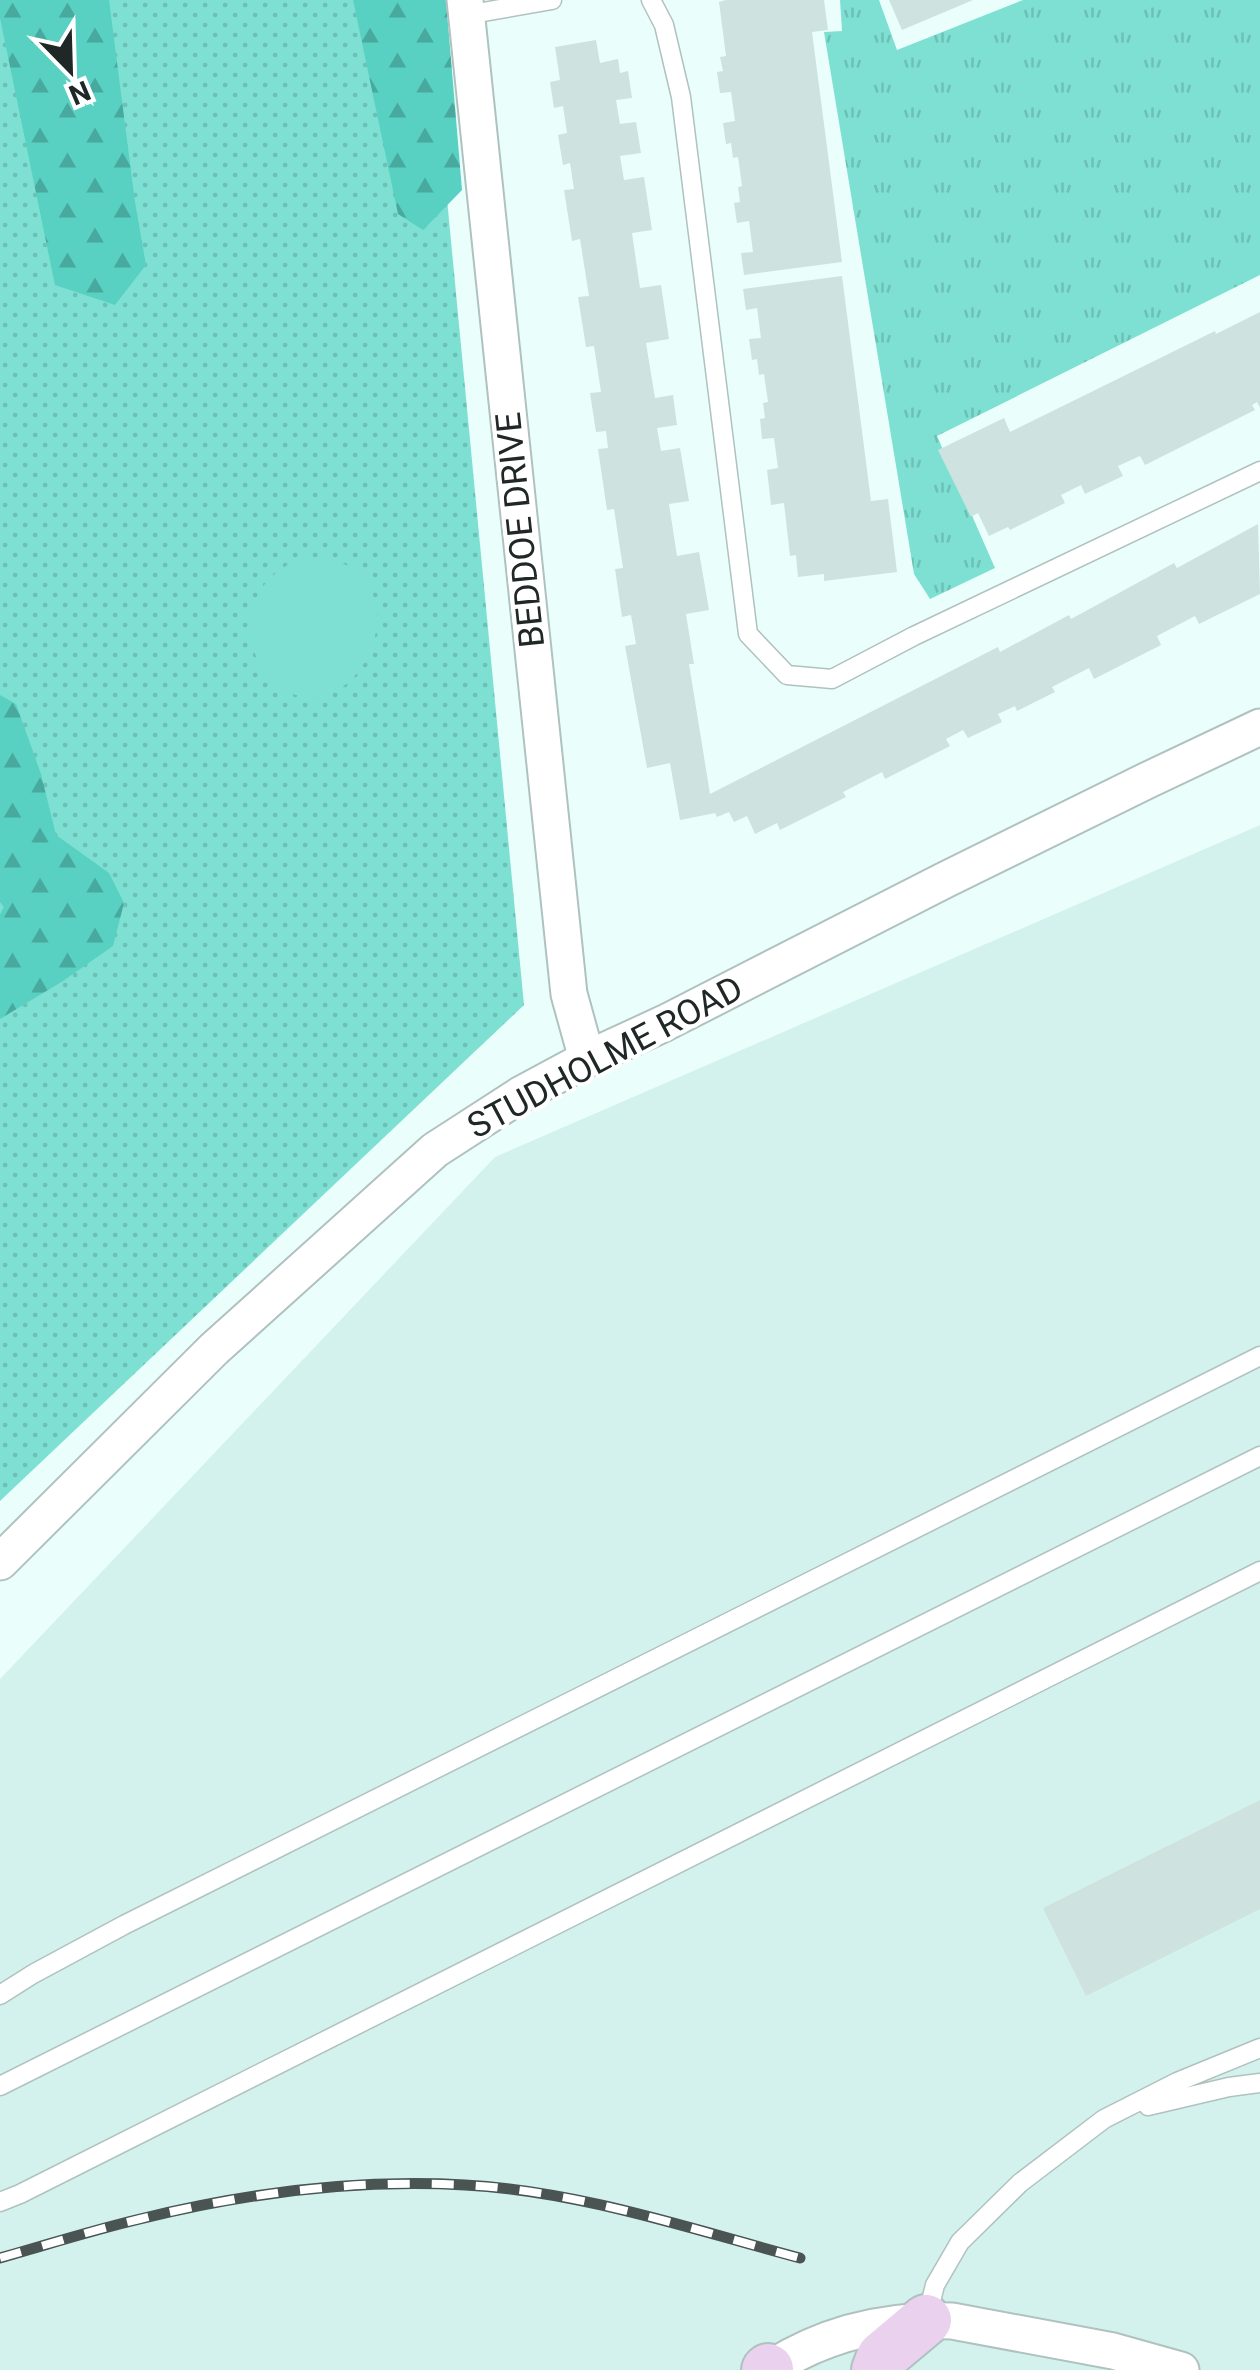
<svg xmlns="http://www.w3.org/2000/svg" width="1260" height="2370" viewBox="0 0 1260 2370" font-family="Roboto,sans-serif">
  <style>
    .built { fill: #d4f2ed }
    .grass { fill: url(#grass-dots) }
    .forest { fill: url(#forest-firs) }
    .park { fill: url(#park-tufts) }
    .pitch { fill: #7ee0d3 }
    .building { fill: #cee2df }
    .lines { fill: none; stroke-linecap: round; stroke-linejoin: round }
    .service-casing { stroke: #afc2bf; stroke-width: 21 }
    .minor-casing { stroke: #afc2bf; stroke-width: 39 }
    .secondary-casing { stroke: #afc2bf; stroke-width: 54 }
    .service { stroke: #fff; stroke-width: 18 }
    .minor { stroke: #fff; stroke-width: 35 }
    .secondary { stroke: #ead1ee; stroke-width: 50 }
    .rail-casing { stroke: #4a5553; stroke-width: 11 }
    .rail { stroke: #fff; stroke-width: 8; stroke-dasharray: 22; stroke-linecap: butt }
    .labels { text-anchor: middle; stroke-width: 8; stroke-linejoin: round; paint-order: stroke }
    .street-label { font-size: 35px; fill: #202827; stroke: #fff }
  </style>
  <defs>
    <pattern id="grass-dots" width="8" height="8" patternUnits="userSpaceOnUse" patternTransform="scale(2.5)"><rect width="8" height="8" fill="#7ee0d3"/><path d="M2 2h.1M6 6h.1" fill="none" stroke="#6dc0b5" stroke-width="1.8" stroke-linecap="round"/></pattern>
    <pattern id="forest-firs" width="22" height="20" patternUnits="userSpaceOnUse" patternTransform="scale(2.5)"><rect width="22" height="20" fill="#58d0c2"/><path d="M5 1l3.5 6h-7zM16 11l3.5 6h-7z" fill="#48a99e"/></pattern>
    <pattern id="park-tufts" width="24" height="20" patternUnits="userSpaceOnUse" patternTransform="scale(2.5)"><rect width="24" height="20" fill="#7ee0d3"/><path d="M3 7l-1-3M5 7V3M7 7l1-3M15 17l-1-3M17 17v-4M19 17l1-3" fill="none" stroke="#6dc0b5"/></pattern>
  </defs>
  <rect width="100%" height="100%" fill="#eafffb"/>
  <!-- built -->
  <path class="built" d="M1260 825V2370H0V1679L495 1157Z"/>
  <!-- grass -->
  <path class="grass" d="M0 0H428L524 1005 0 1501Z"/>
  <!-- forest -->
  <path class="forest" d="M0 0H109L135 202 146 265 115 305 55 285 0 18Z
    M353 0H446L462 190 423 230 398 214Z
    M0 695 16 704 41 774 56 835 109 873 124 903 113 946 63 981 0 1019V914L4 907 0 902Z"/>
  <!-- park -->
  <path class="park" d="M840 0H879L897 50 1023 0H1260V275L937 436 995 568 930 599 914 574 824 32 842 31Z"/>
  <!-- pitch -->
  <path class="pitch" d="M308 557C423 558 376 711 301 696 288 694 277 688 269 678 232 632 251 572 308 557Z"/>
  <!-- building -->
  <path class="building" d="M726 0H824L828 30 812 32 842 262 744 275 741 253 753 252 749 221 737 223 734 203 740 202 738 187 742 186 738 157 733 158 731 143 726 144 723 123 735 121 731 92 720 93 717 72 723 71 720 57 726 56 719 2Z
    M889 0H973L902 30Z
    M596 40 600 63 618 59 620 73 628 71 632 98 616 100 620 124 636 122 641 153 620 156 624 180 644 177 652 230 632 233 640 288 661 285 669 339 646 343 655 398 673 395 677 425 657 428 661 451 680 448 689 501 669 504 677 556 699 552 709 610 686 614 694 664H689L710 794 998 647 1000 652 1069 615 1071 619 1174 563 1177 568 1258 524 1260 594 1199 624 1195 616 1157 636 1161 645 1094 679 1089 668 1052 687 1055 692 1017 711 1015 706 998 714 1002 722 968 738 963 730 946 739 950 746 885 779 882 772 843 792 846 797 780 830 777 823 755 834 747 816 734 822 729 812 717 817 715 813 680 820 670 763 647 768 625 646 636 644 631 615 622 617 615 569 623 568 614 509 607 510 598 449 608 448 606 431 596 432 590 393 601 392 594 346 586 347 578 297 589 296 580 239 572 241 564 190 574 189 570 163 563 165 558 135 567 133 563 106 554 108 550 82 560 80 555 47Z
    M842 276 871 501 888 499 897 572 824 581V574L798 577 796 555 790 556 784 503 771 505 767 470 778 468 774 438 762 439 760 419 765 418 763 403 768 402 764 374 759 375 757 359 752 360 749 339 761 338 757 308 746 310 743 289Z
    M1260 312V408L1257 402 1252 405 1255 410 1145 465 1140 456 1118 466 1123 476 1085 494 1081 485 1061 495 1065 503 1010 530 1008 527 989 536 978 513 971 517 938 450 1004 418 1010 432 1215 331 1216 334Z
    M1260 1800V1909L1086 1996 1043 1908Z"/>
  <g class="lines">
    <defs>
      <path id="service" d="M651 0 664 25 681 97 748 634 787 675 832 679 914 636 1260 471
        M466 15 552 0
        M0 1995 33 1974 124 1925 1260 1356
        M0 2086 1260 1456
        M1148 2106 1229 2087 1260 2083
        M0 2202 20 2194 1260 1571
        M927 2317 935 2285 960 2242 1020 2183 1104 2119 1177 2082 1260 2048"/>
      <path id="minor" d="M465 0 569 994 587 1059
        M0 1562 214 1349 435 1150 520 1095 587 1059 665 1023 945 880 1148 780 1260 727
        M768 2370C823 2334 887 2319 952 2321L1113 2351 1181 2370"/>
      <path id="secondary" d="M767 2370 768 2369
        M877 2370 882 2357 926 2320"/>
    </defs>
    <!-- service casing -->
    <use href="#service" class="service-casing"/>
    <!-- minor casing -->
    <use href="#minor" class="minor-casing"/>
    <!-- secondary casing -->
    <use href="#secondary" class="secondary-casing"/>
    <!-- service -->
    <use href="#service" class="service"/>
    <!-- minor -->
    <use href="#minor" class="minor"/>
    <!-- secondary -->
    <use href="#secondary" class="secondary"/>
    <defs>
      <path id="rail" d="M0 2258C46 2245 93 2230 140 2219 245 2193 357 2179 465 2185 579 2191 691 2229 800 2258"/>
    </defs>
    <!-- rail casing -->
    <use href="#rail" class="rail-casing"/>
    <!-- rail -->
    <use href="#rail" class="rail"/>
  </g>
  <g class="labels">
    <!-- street labels -->
    <g class="street-label">
      <text transform="translate(520 530) rotate(-96)" y="12">BEDDOE DRIVE</text>
      <text transform="translate(605 1057) rotate(-28)" y="12">STUDHOLME ROAD</text>
    </g>
  </g>
  <!-- north arrow -->
  <g transform="translate(70 70) rotate(157)" stroke="#ffffff" stroke-width="8" paint-order="stroke">
  <path d="M0-8L18 38L0 25L-18 38Z" fill="#202827"/>
  <text y="-15" font-size="28" font-weight="bold" text-anchor="middle" fill="#202827">N</text>
  </g>
</svg>
